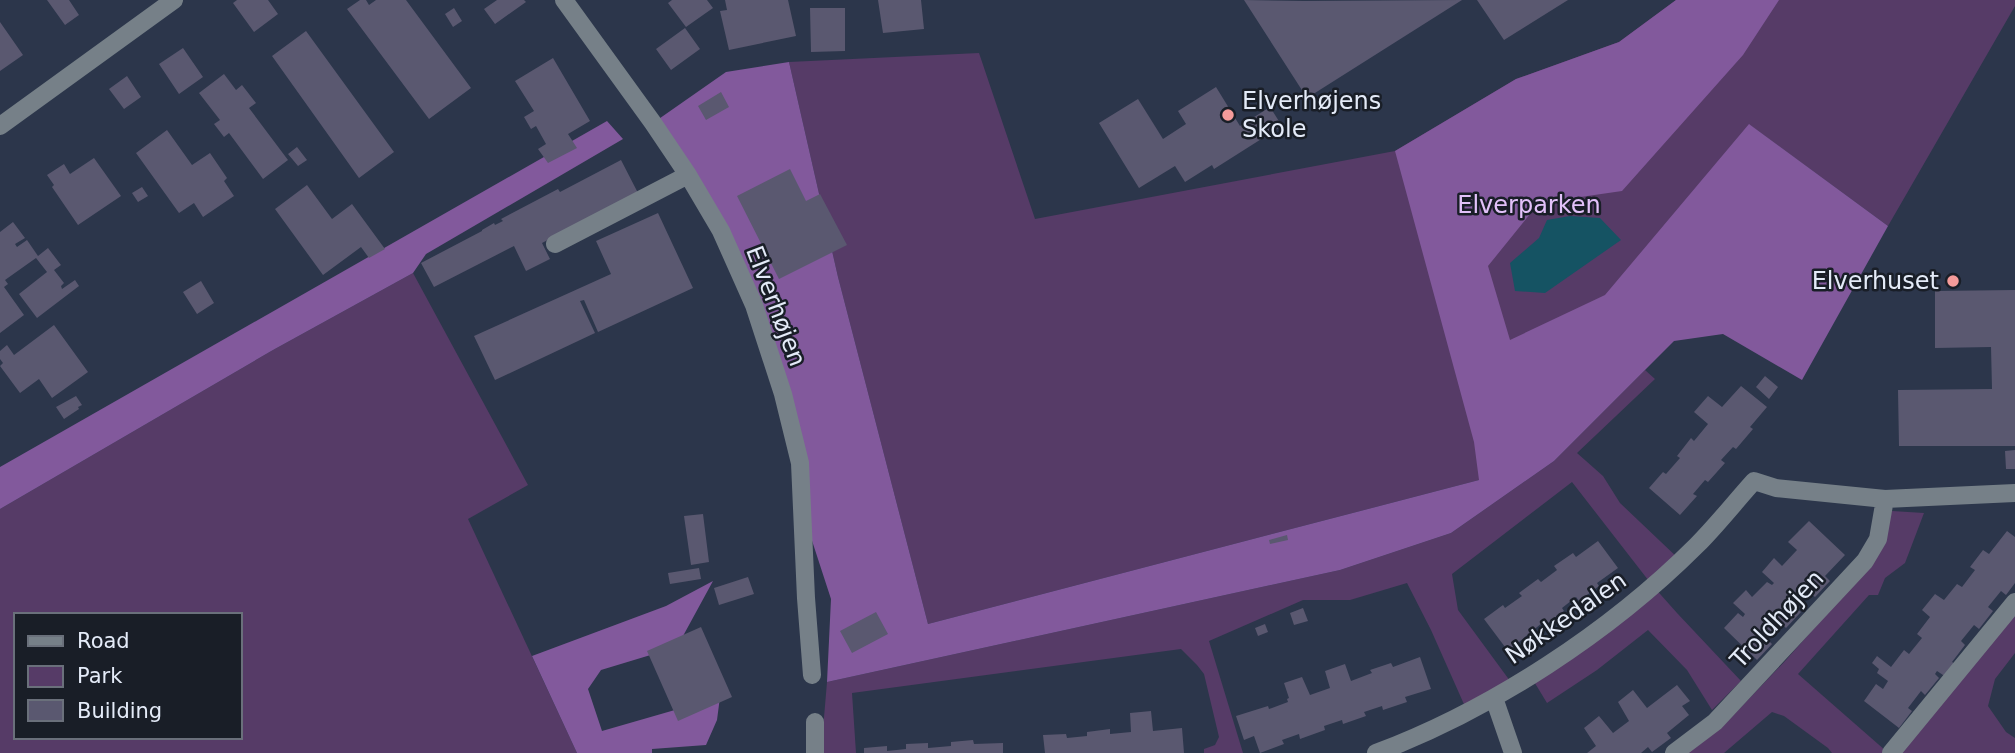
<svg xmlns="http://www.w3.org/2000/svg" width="2015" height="753" viewBox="0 0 2015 753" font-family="'DejaVu Sans',sans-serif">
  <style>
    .green { fill: #563b67; fill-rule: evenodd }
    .forest { fill: #82599c }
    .water { fill: #155363 }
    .building { fill: #5a5870 }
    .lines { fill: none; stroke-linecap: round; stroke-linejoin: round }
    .minor { stroke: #768088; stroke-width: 18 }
    .poi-dot { fill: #f59b9a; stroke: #191e27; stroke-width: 2.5 }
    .labels { text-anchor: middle; stroke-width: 5; stroke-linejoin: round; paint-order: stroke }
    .poi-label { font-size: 24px; fill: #e4ebf8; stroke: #191e27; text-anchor: start }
    .park-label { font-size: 24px; fill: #e2c1f9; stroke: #191e27 }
    .street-label { font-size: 24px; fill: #e4ebf8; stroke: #191e27 }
  </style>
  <rect width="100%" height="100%" fill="#2c364b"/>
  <!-- green -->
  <path class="green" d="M1676 0H2015V6L1888 226 1750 125 1479 480 928 624 838 277 789 62 979 53 1035 219 1395 151 1516 79 1619 42Z
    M413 273 528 485 468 519 577 753H0V509L273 350ZM16 615H240V737H16Z
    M1645 370 1655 379 1577 453 1603 476 1620 503 1680 560 1653 586 1677 613 1741 681 1712 710 1687 670 1648 630 1597 670 1547 703 1530 675 1652 585 1572 482 1452 574 1458 610 1513 685 1467 711 1431 630 1407 583 1350 600H1303L1209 641 1243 753H1204V749L1215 745 1219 737 1204 674 1197 665 1181 649 852 693 856 753H821L827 682 1340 570 1451 533 1554 461Z
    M1892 511 1924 513 1905 563 1885 578 1878 595H1869L1798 674 1886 751 1884 753H1832L1828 748 1784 716 1772 712 1724 753H1687L1722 727 1786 660 1870 565Z
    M2015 612V653L1995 679 1988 706 2006 732 2015 738V753H1899Z"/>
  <!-- forest -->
  <path class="forest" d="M1676 0H1779L1743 55 1622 191 1539 203 1488 266 1510 340 1605 295 1749 124 1888 226 1802 380 1723 334 1674 341 1554 461 1451 533 1340 570 827 682 831 599 803 513 798 454 726 244 653 123 726 72 789 62 838 277 928 624 1479 480 1474 442 1395 151 1516 79 1619 42Z
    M607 121 623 139 426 254 413 273 273 350 0 509V467Z
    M713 581 677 647 601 670 588 689 602 731 720 697 717 720 706 745 652 749V753H577L532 656 666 606Z"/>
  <!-- water -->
  <path class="water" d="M1570 216 1600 218 1621 240 1545 293 1515 291 1510 263 1539 238 1547 220Z"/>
  <!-- building -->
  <path class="building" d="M47 0H69L79 15 65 25Z
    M237 0H268L278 14 254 32 233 3Z
    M360 0H366L369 5 376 0H406L471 88 429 119 347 9Z
    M497 0H524L526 2 495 24 484 9Z
    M672 0H707L713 8 686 27 668 3Z
    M725 0H788L796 36 729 50 720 11 727 10Z
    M878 0H921L924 29 883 33Z
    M1244 0 1304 1 1462 0 1307 98Z
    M1477 0H1568L1504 40Z
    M454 8 462 21 453 27 445 14Z
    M810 8H845V51L811 52Z
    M0 22 23 55 0 71Z
    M685 28 700 49 671 70 656 49Z
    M306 31 394 152 359 178 272 56Z
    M183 48 203 77 179 94 159 64Z
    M553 58 590 121 568 134 577 148 548 163 538 149 546 144 536 126 531 129 524 117 534 111 515 81Z
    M224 74 236 90 242 85 256 103 249 108 288 160 263 179 229 133 224 137 214 124 220 120 199 93Z
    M127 76 141 97 124 109 109 89Z
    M1216 87 1240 126 1270 107 1282 126 1214 169 1212 165 1185 182 1175 166 1139 188 1099 123 1138 99 1163 139 1186 124 1178 111Z
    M721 92 729 107 706 120 698 106Z
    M167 130 192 165 210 153 227 178 224 181 234 196 203 217 194 203 179 213 136 153Z
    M297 147 307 160 298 166 288 154Z
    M94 158 121 196 78 225 52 187 54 185 47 175 64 164 70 174Z
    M621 160 638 193 542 243 550 259 526 271 514 246 434 287 421 263 482 231V230L494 223 495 225 503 221 501 219 558 189 560 192Z
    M790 169 806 201 820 194 847 245 779 279 737 196Z
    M307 185 332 219 352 204 385 249 369 258 361 247 323 275 275 209Z
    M142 187 148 196 138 202 132 193Z
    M658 213 693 288 598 332 584 300 580 301 595 333 495 380 474 336 611 274 596 241Z
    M13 222 25 238 15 244 17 247 27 240 38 256 48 248 61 265 54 270 64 283 61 286 62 289 75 280 79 286 37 318 19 294 47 272 36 258 5 280 8 284 4 287 24 315 0 333V232Z
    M201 281 214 303 197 314 183 292Z
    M2015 290V446H1899L1898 390 1992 389 1991 347 1935 348V291Z
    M54 325 88 372 52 398 39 379 20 393 0 366 3 363 0 359V351L7 345 14 355Z
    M1765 376 1778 387 1769 399 1756 387Z
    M1741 386 1767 407 1750 427 1753 429 1736 449 1733 447 1721 460 1725 463 1708 482 1705 480 1693 494 1697 496 1680 515 1649 488 1663 472 1666 474 1680 458 1677 456 1691 438 1694 441 1708 424 1694 412 1708 396 1722 407Z
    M76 396 82 405 78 407 79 409 64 419 56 407Z
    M2015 450V469H2006L2005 451Z
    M703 514 709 562 691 565 684 516Z
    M1809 521 1845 555 1825 576 1830 581 1815 597 1810 593 1796 608 1801 612 1786 628 1782 624 1767 639 1772 644 1757 660 1724 628 1738 613 1743 617 1745 614 1733 603 1746 590 1752 597 1767 582 1772 585 1774 583 1762 572 1774 558 1782 566 1797 550 1788 542Z
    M2007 531 2015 537V583L2006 595 2001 591 1988 607 1993 611 1979 629 1974 625 1961 641 1965 645 1952 662 1959 666 1949 679 1937 671 1935 674 1939 678 1925 695 1921 691 1908 708 1912 711 1899 728 1864 701 1876 684 1883 689 1888 681 1877 673 1879 669 1872 663 1877 656 1891 667 1904 650 1909 654 1922 638 1917 634 1930 617 1922 610 1935 594 1944 600 1957 584 1962 587 1975 570 1970 567 1983 550 1989 554Z
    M1287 535 1288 540 1270 544 1269 540Z
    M1598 541 1618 568 1597 583 1599 586 1579 601 1576 597 1562 608 1564 611 1544 626 1542 623 1508 651 1484 619 1503 605 1505 608 1522 596 1519 593 1538 579 1541 582 1557 570 1554 566 1573 553 1576 557Z
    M699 568 701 579 670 584 668 573Z
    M748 577 754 594 719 605 714 588Z
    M1303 608 1308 621 1294 625 1290 613Z
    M876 612 888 634 852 653 840 631Z
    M1265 624 1268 632 1258 636 1255 628Z
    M701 627 732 697 678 721 647 651Z
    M1420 657 1431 689 1405 697 1407 702 1383 710 1382 706 1364 712 1366 716 1343 724 1342 720 1324 726 1325 730 1300 739 1299 734 1282 740 1284 744 1260 753 1254 736 1244 740 1236 716 1268 706 1269 709 1288 702 1287 699 1289 698 1284 683 1302 677 1310 695 1330 688 1325 671 1345 664 1351 681 1372 673 1370 670 1391 663 1393 667Z
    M1677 685 1690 701 1682 706 1689 715 1667 733 1671 738 1652 752 1648 747 1641 753H1587L1596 746 1584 728 1599 716 1613 733 1629 721 1618 702 1633 690 1647 708Z
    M1151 711 1153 731 1182 728 1184 753H1045L1043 735 1066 734 1067 738 1087 736V732L1110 729V734L1131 732 1130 713Z
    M973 740 974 744 1003 743V753H864V748L887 746V751L906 749V744L928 743V748L951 746V742Z"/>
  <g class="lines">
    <!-- minor -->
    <path class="minor" d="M564 0 653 123 688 175 721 231 754 305 783 394 800 463 806 598 812 675
      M0 126 174 0
      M555 244 688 175
      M1494 698 1513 753
      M815 753V722
      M1376 753C1491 710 1610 632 1697 545 1717 525 1735 502 1754 481L1776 488 1885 499 2015 493
      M1674 753 1715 722 1865 561 1878 539 1885 499
      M1891 753 2015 602"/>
  </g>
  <!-- markers -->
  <g class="poi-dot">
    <circle cx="1228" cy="115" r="7"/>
    <circle cx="1953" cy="281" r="7"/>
  </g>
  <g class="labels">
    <!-- poi labels -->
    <g class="poi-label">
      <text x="1242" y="109">Elverhøjens<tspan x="1242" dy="28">Skole</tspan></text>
      <text x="1939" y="289" text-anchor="end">Elverhuset</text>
    </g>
    <!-- park labels -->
    <g class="park-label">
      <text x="1529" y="213">Elverparken</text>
    </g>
    <!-- street labels -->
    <g class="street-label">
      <text transform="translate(776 306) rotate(69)" y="8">Elverhøjen</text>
      <text transform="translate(1566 618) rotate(-35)" y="8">Nøkkedalen</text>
      <text transform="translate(1777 619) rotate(-47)" y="8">Troldhøjen</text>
    </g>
  </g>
  <!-- legend -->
  <rect x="14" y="613" width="228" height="126" fill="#191e27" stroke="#6a707b" stroke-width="2"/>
  <rect x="28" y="636" width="35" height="10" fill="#768088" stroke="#6a707b" stroke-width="2"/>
  <text x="77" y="648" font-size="21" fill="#e4ebf8">Road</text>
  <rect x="28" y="666" width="35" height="21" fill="#563b67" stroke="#6a707b" stroke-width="2"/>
  <text x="77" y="683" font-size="21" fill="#e4ebf8">Park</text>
  <rect x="28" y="700" width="35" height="21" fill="#5a5870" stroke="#6a707b" stroke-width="2"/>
  <text x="77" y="718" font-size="21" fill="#e4ebf8">Building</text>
</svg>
